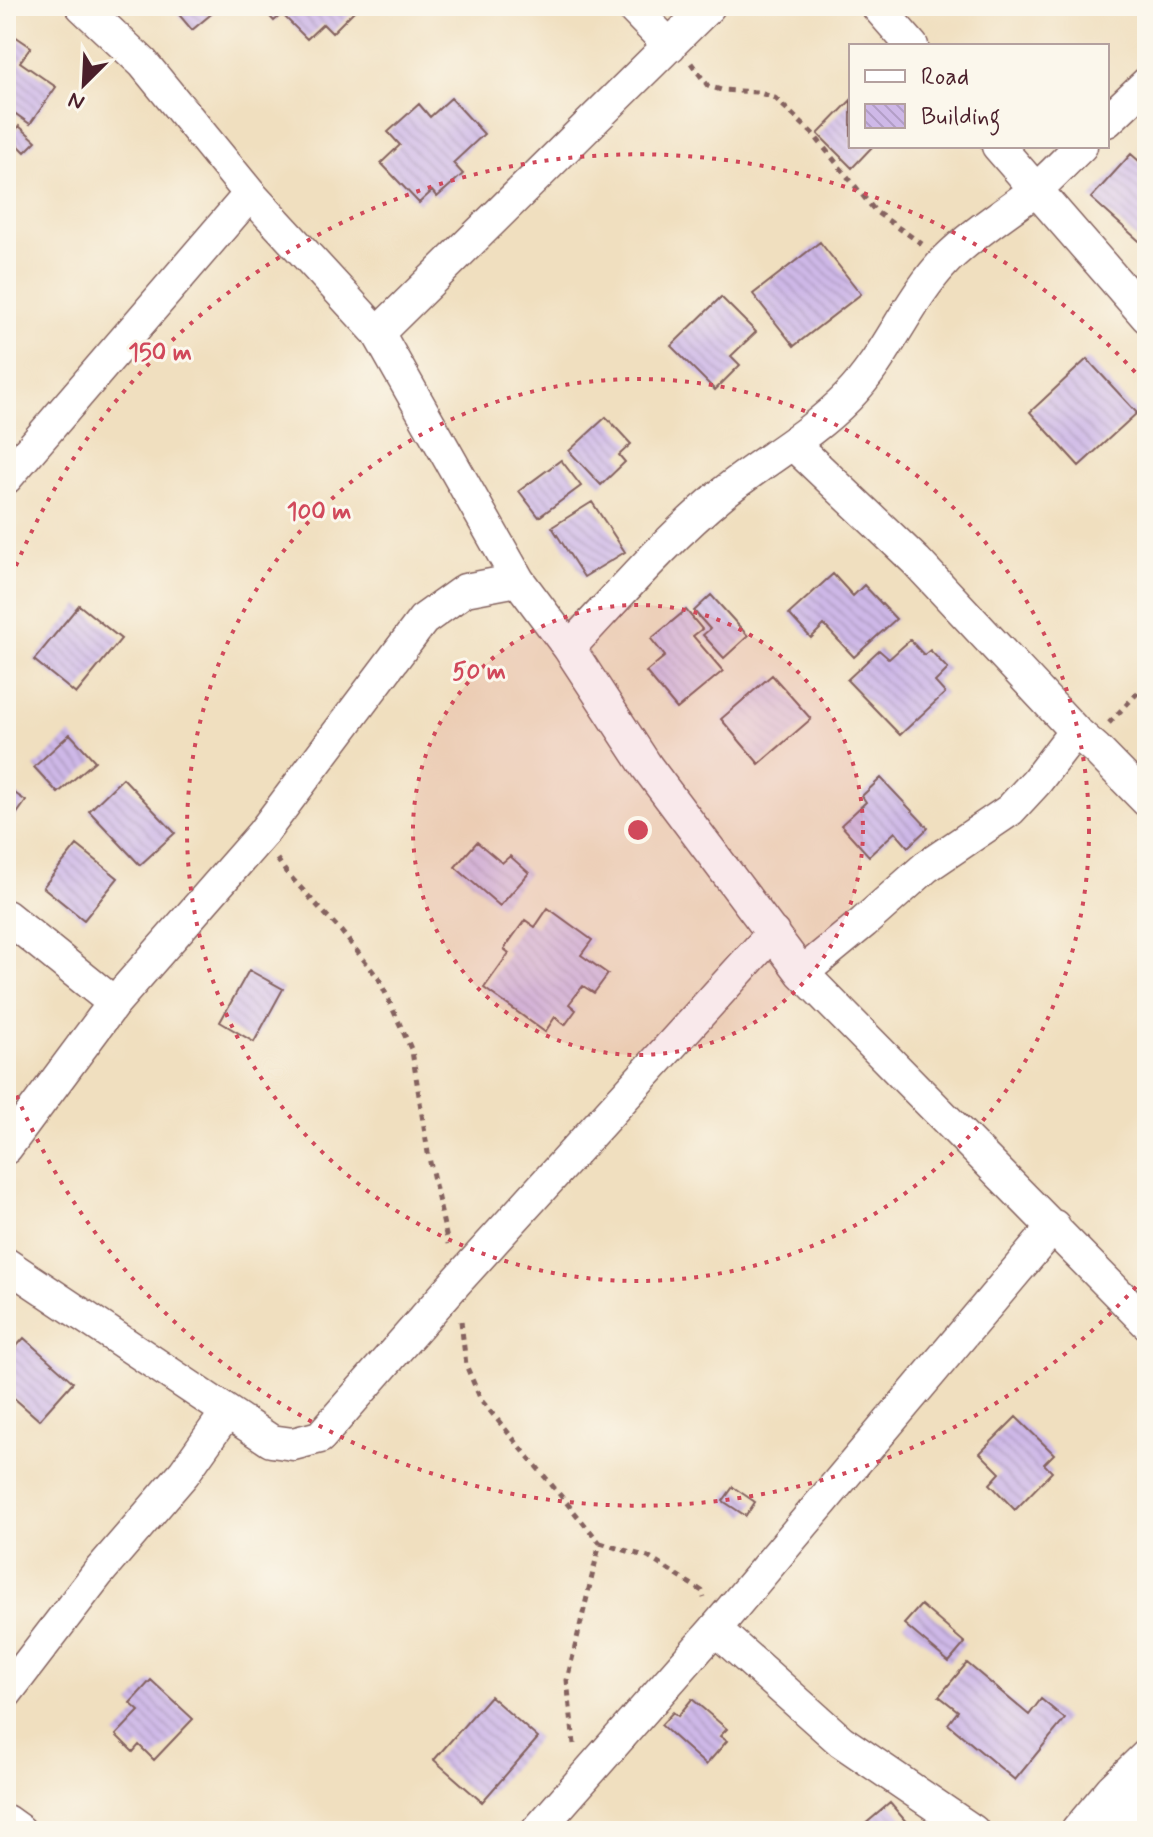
<svg xmlns="http://www.w3.org/2000/svg" width="1153" height="1837" viewBox="0 0 1153 1837" font-family="Mynerve,sans-serif">
  <style>
    .building { fill: url(#building-back-hatch) }
    .lines { fill: none; stroke-linecap: round; stroke-linejoin: round }
    .minor-casing { stroke: #84625f; stroke-width: 35 }
    .path { stroke: #84625f; stroke-width: 5; stroke-dasharray: 6 6; stroke-linecap: butt }
    .minor { stroke: #fff; stroke-width: 32 }
    .ring { fill: none; stroke: #d1495b; stroke-width: 4; stroke-dasharray: 4 8 }
    .centre { fill: #d1495b; stroke: #fbf7ec; stroke-width: 4 }
    .ring-label { font-size: 24px; text-anchor: middle; font-weight: bold; fill: #d1495b; stroke: #fbf7ec; stroke-width: 6; stroke-linejoin: round; paint-order: stroke }
  </style>
  <defs>
    <pattern id="building-back-hatch" width="6" height="6" patternUnits="userSpaceOnUse" patternTransform="scale(2)"><rect width="6" height="6" fill="#ceb8e7"/><path d="M-1 5l2 2M0 0l6 6M5-1l2 2" fill="none" stroke="#b29ec6"/></pattern>
  </defs>
  <rect width="100%" height="100%" fill="#fbf7ec"/>
  <filter id="ink" filterUnits="userSpaceOnUse"><feTurbulence type="fractalNoise" baseFrequency=".0125" numOctaves="2"/><feDisplacementMap in="SourceGraphic" scale="16" xChannelSelector="R" yChannelSelector="G"/><feConvolveMatrix kernelMatrix="1 2 1 2 8 2 1 2 1" color-interpolation-filters="sRGB"/></filter>
  <filter id="wash" filterUnits="userSpaceOnUse"><feTurbulence type="fractalNoise" baseFrequency=".006" numOctaves="4" result="noise"/><feDisplacementMap in="SourceGraphic" scale="32" xChannelSelector="R" yChannelSelector="G"/><feGaussianBlur stdDeviation="1.8" result="paint"/><feColorMatrix in="noise" values="0 0 0 0 0 0 0 0 0 0 0 0 0 0 0 0 0 1.4 0 .05"/><feComposite in="paint" operator="in"/></filter>
  <g filter="url(#wash)">
    <rect width="100%" height="100%" fill="#f0dfbf"/>
    <g id="blocks">
      <!-- building -->
      <path class="building" d="M180 6H221L192 30 175 10Z
        M264 6H359L332 33 323 24 307 39 282 14 274 21 262 8Z
        M6 30 31 47 20 62 56 87 30 124 6 107Z
        M451 98 484 134 453 163 463 174 437 197 432 191 419 203 381 163 400 145 388 132 419 104 430 117Z
        M851 100V146H873L852 168 818 134Z
        M19 126 36 141 25 152 17 144 13 149 6 143Z
        M1131 154 1147 168V248L1091 198Z
        M820 242 861 294 794 346 753 294Z
        M721 297 756 332 731 356 740 365 715 390 671 346Z
        M1087 359 1137 413 1079 466 1030 412Z
        M606 417 631 444 619 455 625 462 601 485 569 451Z
        M561 460 581 486 539 517 519 491Z
        M592 502 625 552 584 577 552 527Z
        M833 574 853 596 864 585 896 619 854 657 824 625 811 638 789 614Z
        M711 595 748 636 724 658 703 635 710 629 694 611Z
        M79 605 121 639 76 694 34 660Z
        M686 610 702 629 693 636 723 671 677 709 646 672 665 656 651 639Z
        M910 640 924 655 930 650 948 669 935 682 945 693 900 735 847 680 879 650 889 659Z
        M772 675 811 719 759 764 721 719Z
        M70 734 95 761 58 793 34 767Z
        M123 778 175 833 140 865 89 811Z
        M881 778 928 828 908 847 895 832 869 856 841 825 866 802 862 796Z
        M6 787 26 801 6 829Z
        M477 842 502 863 510 856 529 873 500 906 455 867Z
        M77 845 118 878 84 920 43 887Z
        M548 908 592 940 581 955 608 974 594 993 583 986 569 1004 576 1010 565 1025 555 1017 545 1032 484 988 509 953 504 949 525 920 535 927Z
        M249 970 283 989 254 1042 220 1022Z
        M24 1338 73 1382 39 1420 6 1391V1358Z
        M1016 1417 1054 1454 1044 1464 1052 1472 1015 1510 990 1484 1000 1473 980 1453Z
        M733 1487 755 1502 746 1516 723 1501Z
        M921 1605 965 1643 949 1662 904 1624Z
        M967 1663 1029 1715 1041 1699 1065 1719 1015 1780 948 1724 958 1711 939 1696Z
        M151 1680 193 1719 154 1760 139 1745 133 1752 116 1735 139 1711 130 1703Z
        M490 1696 538 1738 482 1802 434 1760Z
        M692 1699 727 1729 720 1736 727 1741 706 1765 661 1725 673 1712 678 1716Z
        M890 1803 914 1831H857Z"/>
    </g>
  </g>
  <g filter="url(#ink)">
    <use href="#blocks" fill-opacity="0" stroke="#84625f" stroke-width="2"/>
    <g class="lines">
      <defs>
        <path id="minor" d="M82 6 143 63 250 194 378 333 518 580 569 648 647 767 802 973 1147 1323
          M631 6 670 46
          M877 6 912 46
          M1107 121 1147 83
          M998 146 1147 317
          M378 333 709 6
          M793 444 916 561 1075 731 1096 749 1147 801
          M6 478 250 194
          M569 648C619 595 667 539 723 493 764 460 811 435 848 397 888 356 907 300 947 259 972 234 1004 214 1033 192 1050 178 1065 161 1081 146
          M6 916 114 1003
          M802 973 864 922 926 867 1010 810 1036 782 1075 731
          M6 1148 114 1003 262 834 423 620 465 590 518 580
          M6 1264 271 1441 293 1444 320 1437 457 1281 773 933
          M715 1629 841 1741 973 1831
          M6 1693 98 1573 184 1473 227 1412
          M6 1821 20 1831
          M537 1831 715 1629 1054 1226
          M1077 1831 1112 1789 1147 1755
          M1117 1831 1145 1764"/>
      </defs>
      <!-- minor casing -->
      <use href="#minor" class="minor-casing"/>
      <!-- path -->
      <path class="path" d="M691 63 708 86 721 90 757 92 775 98 813 134 876 212 922 244
        M1109 723 1147 683
        M277 859 286 872 341 931 379 979 412 1051 428 1153 448 1244
        M461 1321 466 1365 481 1400 600 1543 567 1680 574 1744
        M600 1543 648 1557 702 1591 704 1598"/>
      <!-- minor -->
      <use href="#minor" class="minor"/>
    </g>
  </g>
  <!-- distance rings -->
  <circle cx="638" cy="830" r="225" fill="#d1495b" fill-opacity=".12"/>
  <g class="ring">
    <circle cx="638" cy="830" r="225"/>
    <circle cx="638" cy="830" r="451"/>
    <path d="M1144 1278A676 676 0 0 1 7 1072M7 588A676 676 0 0 1 1144 382"/>
  </g>
  <circle cx="638" cy="830" r="12" class="centre"/>
  <g class="ring-label">
    <text x="160" y="360">150 m</text>
    <text x="319" y="519">100 m</text>
    <text x="479" y="679">50 m</text>
  </g>
  <!-- margin -->
  <rect width="1153" height="1837" fill="none" stroke="#fbf7ec" stroke-width="32"/>
  <!-- legend -->
  <rect x="849" y="44" width="260" height="104" fill="#fbf7ec" stroke="#b4a19f" stroke-width="2"/>
  <rect x="865" y="70" width="40" height="12" fill="#ffffff" stroke="#b4a19f" stroke-width="2"/>
  <text x="921" y="84" font-size="24" fill="#4a1f2b">Road</text>
  <rect x="865" y="104" width="40" height="24" fill="url(#building-back-hatch)" stroke="#b4a19f" stroke-width="2"/>
  <text x="921" y="124" font-size="24" fill="#4a1f2b">Building</text>
  <!-- north arrow -->
  <g transform="translate(84 84) rotate(204)" stroke="#fbf7ec" stroke-width="6" paint-order="stroke">
  <path d="M0-6L14 30L0 20L-14 30Z" fill="#4a1f2b"/>
  <text y="-12" font-size="22" font-weight="bold" text-anchor="middle" fill="#4a1f2b">N</text>
  </g>
</svg>
